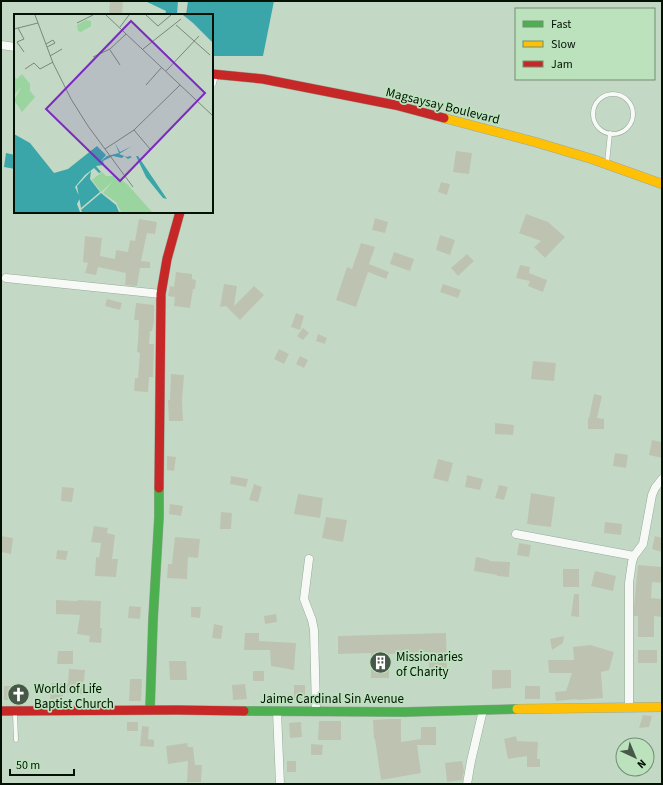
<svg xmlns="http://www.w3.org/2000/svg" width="663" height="785" viewBox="0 0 663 785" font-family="'Source Sans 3',sans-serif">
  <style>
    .water { fill: #3ba6a9 }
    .building { fill: #bec3b1 }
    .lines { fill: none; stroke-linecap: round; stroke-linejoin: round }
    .lane-casing { stroke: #98a898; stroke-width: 5 }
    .street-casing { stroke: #98a898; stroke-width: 9 }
    .fast-casing { stroke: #98a898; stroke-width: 10 }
    .slow-casing { stroke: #98a898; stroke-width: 10 }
    .jam-casing { stroke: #98a898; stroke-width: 10 }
    .lane { stroke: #f6f9f6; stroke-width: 4 }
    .street { stroke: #f6f9f6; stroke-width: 8 }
    .fast { stroke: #4caf50; stroke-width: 9 }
    .slow { stroke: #ffc107; stroke-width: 9 }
    .jam { stroke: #c62828; stroke-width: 9 }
    .labels { text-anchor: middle; stroke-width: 3.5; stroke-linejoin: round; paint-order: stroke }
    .street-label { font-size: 13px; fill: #041105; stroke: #bbe2bd }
    .poi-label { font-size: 13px; fill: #041105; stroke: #bbe2bd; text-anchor: start }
    .inset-road { fill: none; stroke: #778978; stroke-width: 1 }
    .view { fill: #7b2cbf; fill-opacity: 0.15; stroke: #7b2cbf; stroke-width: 2 }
    .inset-edge { fill: none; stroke: #041105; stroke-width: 2 }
  </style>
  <rect width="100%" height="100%" fill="#c4d9c5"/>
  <!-- water -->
  <path class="water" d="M145 1H178L177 15H165L166 11Z
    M188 1H274L263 56H212V15H186Z
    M6 153 15 155V169L4 167Z"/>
  <!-- building -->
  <path class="building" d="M110 1H123L122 15H109Z
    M456 151 472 153 469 174 453 172Z
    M441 182 450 184 447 195 438 192Z
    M526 214 548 222 565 237 545 258 534 247 541 241 519 233Z
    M375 218 388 222 385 233 372 230Z
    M139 219 157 222 155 234 147 233 141 261 150 262V268H140L137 286 125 285 126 273 98 267 96 275 85 273 88 263 83 262 85 236 102 238 100 256 115 259 116 250 128 252 130 240 135 241Z
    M440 235 455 240 450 255 436 250Z
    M361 243 375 247 369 264 389 272 386 279 368 272 356 307 336 300 347 267 352 269Z
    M394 252 414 259 410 271 390 264Z
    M467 254 474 261 458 276 451 268Z
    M520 265 530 267 529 273 547 280 543 292 528 286 530 281 516 278Z
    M176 272 192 274V279L196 280 195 289H193L190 308 174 306 175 297 168 296 170 286 174 287Z
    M224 284 237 286 234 306 254 286 264 295 240 320 226 306 220 307Z
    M443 284 461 290 458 298 440 292Z
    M107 299 122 303 120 310 105 306Z
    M136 303 154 305V322L152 331H150L149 344H154L153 377H149L148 392 134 391 135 378H138L140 353 137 352 138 341 139 320H134Z
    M296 313 304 316 300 330 291 327Z
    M303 328 309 333 303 340 297 336Z
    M318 334 327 338 325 344 316 341Z
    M279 349 289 354 284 364 274 359Z
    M300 356 308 360 304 368 296 364Z
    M533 361 556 363 554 381 531 379Z
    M171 374 184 375 182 400 183 421H169L168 400H170Z
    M594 394 602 396 597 418 604 419V429H588V418H589Z
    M495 423 514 425 513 435 495 434Z
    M652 440 662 442V458L649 455Z
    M615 453 628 455 626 468 613 466Z
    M167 456 176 457 174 471 167 470Z
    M438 459 453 463 448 482 433 478Z
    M467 475 483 479 480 490 465 487Z
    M231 476 248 479 246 487 230 484Z
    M254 484 262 487 258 502 249 500Z
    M499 485 508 487 504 500 495 498Z
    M62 487 74 488 72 502 61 501Z
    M531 493 555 497 551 527 527 524Z
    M298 494 323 498 320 518 294 514Z
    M170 504 183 506 181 516 169 514Z
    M221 512 232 513 231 529H220Z
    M326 517 347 520 343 542 322 538Z
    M605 522 622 524 621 535 604 533Z
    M94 526 108 528 107 533 115 535 112 559H118L116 577 95 576 96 557 99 558 101 543 91 542Z
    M1 536 13 538 11 554 1 552Z
    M655 536 662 538V552L652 549Z
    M175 537 200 539 198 558 188 557 187 579 167 578 168 564H172Z
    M519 543 531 545 529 557 517 555Z
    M57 550 68 551 66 560 56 559Z
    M476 557 490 560 489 561 510 562 509 577 497 576V575L474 571Z
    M638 565 662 567V583L652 582 651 598 662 599V617L654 616V637H638V616H634V607Z
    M563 569H579V587H563Z
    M595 571 616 576 613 591 591 586Z
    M574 594H579V617L571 616Z
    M56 600 77 601 78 600 101 601 100 628H102L101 643 89 642 90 636 77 634 80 615 56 614Z
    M129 606 141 607 140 619 128 618Z
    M191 607H201L200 618 191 617Z
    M276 614 277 622 265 624 264 616Z
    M214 624 223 626 221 639 212 638Z
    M245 633H259V641L296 643 294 670 271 666 270 650H244Z
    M446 633 447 672H429V652L389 654V678H371V653L338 654V636Z
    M564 636 563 643 552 650 550 639Z
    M590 645 614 652 609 670 601 672 603 698 577 700V699L556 701 555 692 566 691 572 673H549L548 660H574L573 647Z
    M638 650H657V663H638Z
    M58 651H73V664H57Z
    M169 661H186L187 680H170Z
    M69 669 85 670 84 681H83L82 694 63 693V700L50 699 51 683 68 684Z
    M492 670H511V688L492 689Z
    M253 671H264V681H253Z
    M130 679H142L141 701H129Z
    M13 684H25L24 703H12V700H4V686H13Z
    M245 684 247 699 233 700 232 685Z
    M294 685H305V700L294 699Z
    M525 686H540V699H525Z
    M643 715 652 716 649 727 639 728Z
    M390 719H401V742L421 739V727H436V745H417L421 773 381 780 375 739H374L373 720Z
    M319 721H341V740H318Z
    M127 722H138V731H127Z
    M301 722 302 737 290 738 289 723Z
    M142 726 149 727 148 739 154 740V747L140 746Z
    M516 736 517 741 538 742 537 759H540V767H527V756L508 759 504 739Z
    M187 743 188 747H193L195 765H202L201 782H187L188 761 168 764 166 746Z
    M311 744 323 745 322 755H311Z
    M287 761H296V772H287Z
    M462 761 464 771 462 780 447 782 445 763Z"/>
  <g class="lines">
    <defs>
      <path id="lane" d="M593 114a20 20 0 1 1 40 0a20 20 0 1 1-40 0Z
        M607 163 610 133
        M15 713 16 740"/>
      <path id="street" d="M1 45 15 47
        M212 83 214 75
        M6 278 161 294
        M516 534 634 556
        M309 559 304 599 312 620 314 630 316 711
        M629 707V583L632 562 634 556 643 544 652 495 655 488 662 479
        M277 711 280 784
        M467 784 471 761 483 710"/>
      <path id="fast" d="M150 709 153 620 159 517V488
        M244 711 404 712 517 709"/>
      <path id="slow" d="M444 118 535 142 592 159 662 184
        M517 709 662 707"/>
      <path id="jam" d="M212 74 263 79 395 105 444 118
        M159 488 161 294 167 259 180 212
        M1 711 177 710 244 711"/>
    </defs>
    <!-- lane casing -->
    <use href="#lane" class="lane-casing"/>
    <!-- street casing -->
    <use href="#street" class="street-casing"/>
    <!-- fast casing -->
    <use href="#fast" class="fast-casing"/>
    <!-- slow casing -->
    <use href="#slow" class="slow-casing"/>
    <!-- jam casing -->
    <use href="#jam" class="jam-casing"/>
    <!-- lane -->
    <use href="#lane" class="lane"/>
    <!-- street -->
    <use href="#street" class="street"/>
    <!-- fast -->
    <use href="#fast" class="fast"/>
    <!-- slow -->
    <use href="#slow" class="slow"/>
    <!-- jam -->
    <use href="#jam" class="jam"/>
  </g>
  <!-- icons -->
  <defs>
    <symbol id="building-disc" viewBox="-11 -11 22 22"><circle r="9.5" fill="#475748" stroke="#bbe2bd"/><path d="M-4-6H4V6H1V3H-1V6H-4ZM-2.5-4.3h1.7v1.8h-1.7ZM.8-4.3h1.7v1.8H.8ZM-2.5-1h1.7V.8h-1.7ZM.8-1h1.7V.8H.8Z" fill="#fff"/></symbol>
    <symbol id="church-disc" viewBox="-11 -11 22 22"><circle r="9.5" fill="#475748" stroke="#bbe2bd"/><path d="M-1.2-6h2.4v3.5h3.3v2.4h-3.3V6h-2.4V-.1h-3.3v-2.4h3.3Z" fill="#fff"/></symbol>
  </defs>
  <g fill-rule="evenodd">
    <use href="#building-disc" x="368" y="650" width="25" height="25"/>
    <use href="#church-disc" x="6" y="682" width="25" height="25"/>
  </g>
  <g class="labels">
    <!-- street labels -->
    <g class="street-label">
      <text transform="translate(443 105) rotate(14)" y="5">Magsaysay Boulevard</text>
      <text x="332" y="703">Jaime Cardinal Sin Avenue</text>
    </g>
    <!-- poi labels -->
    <g class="poi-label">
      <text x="396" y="661">Missionaries<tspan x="396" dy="15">of Charity</tspan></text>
      <text x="34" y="693">World of Life<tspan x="34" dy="15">Baptist Church</tspan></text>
    </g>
  </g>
  <!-- overview -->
  <g transform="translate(14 14)">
    <rect width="199" height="199" fill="#c4d9c5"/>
    <path d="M72 6 77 7V12L67 18 64 17 63 11ZM8 60 16 70V77L21 83 8 98 0 86 8 72 0 81V63L3 65ZM88 158 92 162H103L100 166 103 163 113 170 138 198H107L102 188 89 179 99 167 87 178 78 166Z" fill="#9ad49e"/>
    <path d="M169 1H199V29L179 9ZM0 120 16 129 40 159 54 155 83 132 92 141 86 148 93 142 105 139 101 129 106 138 118 132 105 140 113 143 116 142 118 143 114 145 110 142 108 144 99 142 89 147 90 151 82 152 87 158 85 159 80 154 71 161 61 173 66 184 63 190 66 198H0ZM122 142H124L153 185 149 184 132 163ZM77 157 76 165 86 178 67 194 63 172ZM87 179 102 191 105 198H68L67 196Z" fill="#3ba6a9"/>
    <path class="inset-road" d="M21 1 39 49 57 85 74 112 119 173M92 1 199 102M132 1 144 12 157 1M63 9 79 1M162 11 196 41M106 13 115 1M4 14 10 25 3 28 10 38M0 15 24 9M32 30 39 26 41 29 33 33M129 35 167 5M96 36 106 51M36 42 48 35M79 43 96 35 112 20M11 55 20 49 26 55 39 48M152 57 185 22M132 71 148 53M120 116 136 135M91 135 120 116 166 71"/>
    <path class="view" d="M117 7 191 79 106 167 32 95Z"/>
    <rect width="199" height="199" class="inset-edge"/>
  </g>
  <!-- border -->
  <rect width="663" height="785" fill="none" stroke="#041105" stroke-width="4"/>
  <!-- legend -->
  <rect x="515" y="8" width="140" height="72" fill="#bbe2bd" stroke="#728e73"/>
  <rect x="523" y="21" width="20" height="6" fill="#4caf50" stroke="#728e73"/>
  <text x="551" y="28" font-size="12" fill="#041105">Fast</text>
  <rect x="523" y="41" width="20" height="6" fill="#ffc107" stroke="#728e73"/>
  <text x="551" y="48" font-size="12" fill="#041105">Slow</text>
  <rect x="523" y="61" width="20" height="6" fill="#c62828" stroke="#728e73"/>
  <text x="551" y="68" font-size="12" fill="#041105">Jam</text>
  <!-- north arrow -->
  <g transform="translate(635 757) rotate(136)"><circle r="19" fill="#bbe2bd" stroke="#728e73"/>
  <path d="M0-3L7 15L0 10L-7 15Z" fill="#475748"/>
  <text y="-6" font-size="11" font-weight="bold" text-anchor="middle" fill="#041105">N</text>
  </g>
  <!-- scale -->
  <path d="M10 769v6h64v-6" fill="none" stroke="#041105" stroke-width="2"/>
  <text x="16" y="769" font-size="12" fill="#041105" stroke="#bbe2bd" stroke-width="3" paint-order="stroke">50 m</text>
</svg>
